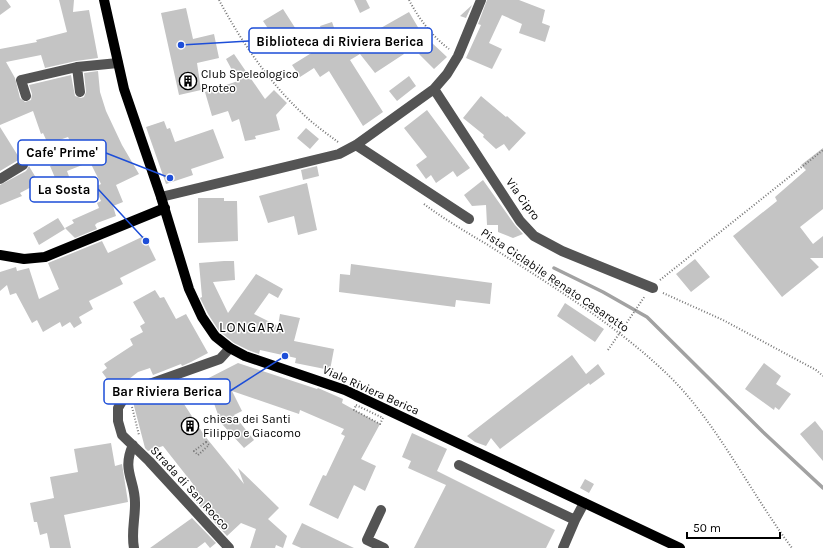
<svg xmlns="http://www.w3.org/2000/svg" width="823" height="548" viewBox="0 0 823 548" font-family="Karla,sans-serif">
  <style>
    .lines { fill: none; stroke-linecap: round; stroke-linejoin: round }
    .stream { stroke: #a2a2a2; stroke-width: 3.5 }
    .building { fill: #c4c4c4 }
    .path { stroke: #767676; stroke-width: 2; stroke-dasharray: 1 2; stroke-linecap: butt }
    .minor { stroke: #545454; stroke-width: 10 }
    .major { stroke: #000; stroke-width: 10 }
    .labels { text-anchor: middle; stroke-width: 3; stroke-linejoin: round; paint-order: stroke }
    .poi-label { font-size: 12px; fill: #000; stroke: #fff; text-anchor: start }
    .street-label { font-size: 12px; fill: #000; stroke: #fff }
    .quarter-label { font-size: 14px; letter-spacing: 1px; fill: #000; stroke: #fff }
    .leader { fill: none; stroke: #1d4ed8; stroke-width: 1.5 }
    .callout-dot { fill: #1d4ed8; stroke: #fff; stroke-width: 1.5 }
    .callout { fill: #fff; stroke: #1d4ed8; stroke-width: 1.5 }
    .callout-label { font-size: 13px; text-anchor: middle; font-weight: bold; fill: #000 }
  </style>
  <rect width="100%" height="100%" fill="#fff"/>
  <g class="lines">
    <!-- stream -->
    <path class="stream" d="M554 268 603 292 647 317 763 432 823 488"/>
  </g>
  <!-- building -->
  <path class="building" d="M0 0H6L11 7 0 15Z
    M59 0H74L73 12 89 10 98 58 76 61 45 68 41 55 6 62 15 78 20 98 25 102 31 100 32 94 29 85 71 75 75 96 81 98 84 97 86 92 84 73 98 71 100 92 106 111 122 145 139 174 116 185 123 202 113 206 116 216 97 223 95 225 97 229 75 238 65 228 74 223 72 220 99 208 97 203 101 201 96 190 97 186 101 184 90 162 67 171 71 182 59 187 50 166 77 155 68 137 48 144 43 133 41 134 33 111 0 125V49L37 42 36 40 67 32Z
    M354 0H366L370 8 360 13Z
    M487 0H519L545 10 542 23 550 26 545 42 519 33 522 24 502 15 489 43 502 49 492 69 466 58 481 25 478 24Z
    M472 5 466 18 460 16Z
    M186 8 193 39 214 34 219 58 197 63 201 90 179 95 161 13Z
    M283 9 299 34 276 48 268 35 271 33 263 21Z
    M409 12 419 29 397 42 404 54 375 73 360 54 350 60 383 112 363 126 329 71 320 77 314 68 300 77 292 65 326 44 320 26 332 22 342 50Z
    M431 42 447 57 434 69 419 54Z
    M234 54 265 99 274 90 287 103 276 115 280 130 255 136 256 139 245 141 239 119 232 122 228 111 212 116 205 92 238 81 226 59Z
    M409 76 416 86 397 101 389 91Z
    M481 96 506 117 507 116 526 133 509 151 504 144 496 149 483 137 484 135 463 118Z
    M427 110 470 168 457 177 453 171 436 183 431 175 426 179 416 165 427 157 404 128Z
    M164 121 167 129 170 128 175 142 213 129 224 158 191 169 193 175 166 184 146 127Z
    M0 127 20 159 0 171Z
    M306 128 319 139 310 149 297 138Z
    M823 148V209L800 227 813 244 823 236V258H810L819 267 782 297 733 236 777 201 775 197 806 170 801 165Z
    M29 166 39 183 20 193 22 196 0 205V185L26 171Z
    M317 166 319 176 303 180 301 170Z
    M483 180 515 225 523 234 513 238 498 232V225H487L486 205 472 206 464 195Z
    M307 183 317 230 298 235 294 216 268 223 259 196Z
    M198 198H224V201H237L238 241 198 243Z
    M58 218 65 229 39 245 33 233Z
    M144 236 156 260 120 278 123 284 89 301 93 309 79 317 82 323 74 328 70 322 62 327 60 322 43 332 37 320 32 323 16 293 10 295 7 285 0 291V272L16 267 17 271 29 268 39 299 59 289 48 263 102 241 108 253Z
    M695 259 710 277 691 292 676 274Z
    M224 261H234L235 280 213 282 228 313 256 274 283 289 278 298 269 293 254 314 278 326 280 314 300 318 294 341 334 349 330 370 295 363 296 358 260 350 259 354 248 350 234 343 219 331 208 314 200 298 202 297 199 263Z
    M351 264 492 283 490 304 456 300 455 307 339 292 340 274 350 275Z
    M155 290 160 298 164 297 176 319 186 314 208 353 191 362 182 366 181 364 153 375 150 368 138 372 115 390 102 372 107 368 104 364 133 345 130 339 143 332 140 326 145 323 133 302Z
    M565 303 604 329 595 342 557 316Z
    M572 355 586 374 598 364 605 374 590 385 589 383 500 449 491 438 486 446 475 442 467 436Z
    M238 363 317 389 318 388 343 399 342 403 380 424 361 459 376 466 365 491 354 485 338 519 309 505 323 475 326 476 345 436 341 434 344 429 300 410 299 414 232 391 242 411 234 415 254 440 244 448 221 423 211 395 184 404 204 435 244 484 238 468 279 508 268 519 287 536 283 548 276 545 275 548H250L256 529 241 523 227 536 186 491 193 484 163 446 148 451 145 448 133 402 137 399 196 380 197 384Z
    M764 363 781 376 776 384 791 394 779 410 775 407 774 410 745 389Z
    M815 421 823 431V461L800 434Z
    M412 433 447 449 437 471 555 530 546 548H414L446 485 408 468 411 461 402 457Z
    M111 443 115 466 122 464 128 502 64 515 71 548H50L47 533 40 535 37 522H34L30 503 54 498 50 477 78 472 74 449Z
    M585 479 594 484 589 493 580 488Z
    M192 518 216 543 210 548 205 542 197 548H150Z
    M302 523 354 548H301L292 544Z"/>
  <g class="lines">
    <!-- path -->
    <path class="path" d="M219 0C241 41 268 81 302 113 313 124 326 133 338 142
      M409 0C419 19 432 36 449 49
      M424 204C444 219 466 232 488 245 549 284 612 322 665 372 716 420 749 491 792 548
      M660 280 823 150
      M663 293 723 320 816 370 823 376
      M608 350 645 296
      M356 405 383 418 380 424 354 410Z
      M132 407 139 435
      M206 442 209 445 198 455 194 451Z"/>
    <!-- minor -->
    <path class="minor" d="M77 67 80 92
      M434 89 520 221 534 236 562 251 653 288
      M26 96 21 80 77 67 118 63
      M356 145 469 219
      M0 179 23 165
      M161 197 339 154 356 145 434 89 447 74 458 56 481 0
      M133 445C121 471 136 481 135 505 135 520 131 533 134 548
      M459 465 575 520 563 548
      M381 510 367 540 384 548
      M575 520 584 503
      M229 548 149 461 122 435 118 421V408L124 398 141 387 220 359 230 348"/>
    <!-- major -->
    <path class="major" d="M104 0 124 89 161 197 189 289 202 317 215 336 230 348 245 356 345 390 680 548
      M0 255 24 259 45 257 165 208"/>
  </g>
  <!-- icons -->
  <defs>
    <symbol id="building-ring" viewBox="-11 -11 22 22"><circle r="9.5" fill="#fff" stroke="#000" stroke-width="1.5"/><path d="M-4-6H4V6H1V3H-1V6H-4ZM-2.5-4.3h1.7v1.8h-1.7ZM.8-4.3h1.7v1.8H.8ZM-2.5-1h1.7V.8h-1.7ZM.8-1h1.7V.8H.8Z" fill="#000"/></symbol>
  </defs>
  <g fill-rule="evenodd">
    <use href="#building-ring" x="178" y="71" width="20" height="20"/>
    <use href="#building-ring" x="180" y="416" width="20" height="20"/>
  </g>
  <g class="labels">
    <!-- poi labels -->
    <g class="poi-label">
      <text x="201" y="78">Club Speleologico<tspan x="201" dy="14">Proteo</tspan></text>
      <text x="203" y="423">chiesa dei Santi<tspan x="203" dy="14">Filippo e Giacomo</tspan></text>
    </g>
    <!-- street labels -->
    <g class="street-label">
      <text transform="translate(523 199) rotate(54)" y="4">Via Cipro</text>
      <text transform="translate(555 280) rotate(34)" y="4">Pista Ciclabile Renato Casarotto</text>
      <text transform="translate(371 390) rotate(24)" y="4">Viale Riviera Berica</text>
      <text transform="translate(190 488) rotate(47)" y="4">Strada di San Rocco</text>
    </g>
    <!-- quarter labels -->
    <g class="quarter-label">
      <text x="252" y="332">LONGARA</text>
    </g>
  </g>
  <!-- callouts -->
  <path class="leader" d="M181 45L249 41M170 178L106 153M146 241L98 189M285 356L230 391"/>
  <g class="callout-dot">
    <circle cx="181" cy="45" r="4"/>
    <circle cx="170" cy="178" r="4"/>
    <circle cx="146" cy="241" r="4"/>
    <circle cx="285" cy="356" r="4"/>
  </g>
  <g class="callout">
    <rect x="249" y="28" width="183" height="25" rx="4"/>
    <rect x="18" y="140" width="88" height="25" rx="4"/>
    <rect x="30" y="177" width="68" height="25" rx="4"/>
    <rect x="104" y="379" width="126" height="25" rx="4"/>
  </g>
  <g class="callout-label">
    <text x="340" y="46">Biblioteca di Riviera Berica</text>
    <text x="62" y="157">Cafe' Prime'</text>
    <text x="64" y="194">La Sosta</text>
    <text x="167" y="396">Bar Riviera Berica</text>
  </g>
  <!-- scale -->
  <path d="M687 532v6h93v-6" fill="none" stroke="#000000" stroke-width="2"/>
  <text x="693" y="532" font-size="12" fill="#000000" stroke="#ffffff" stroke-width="3" paint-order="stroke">50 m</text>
</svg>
